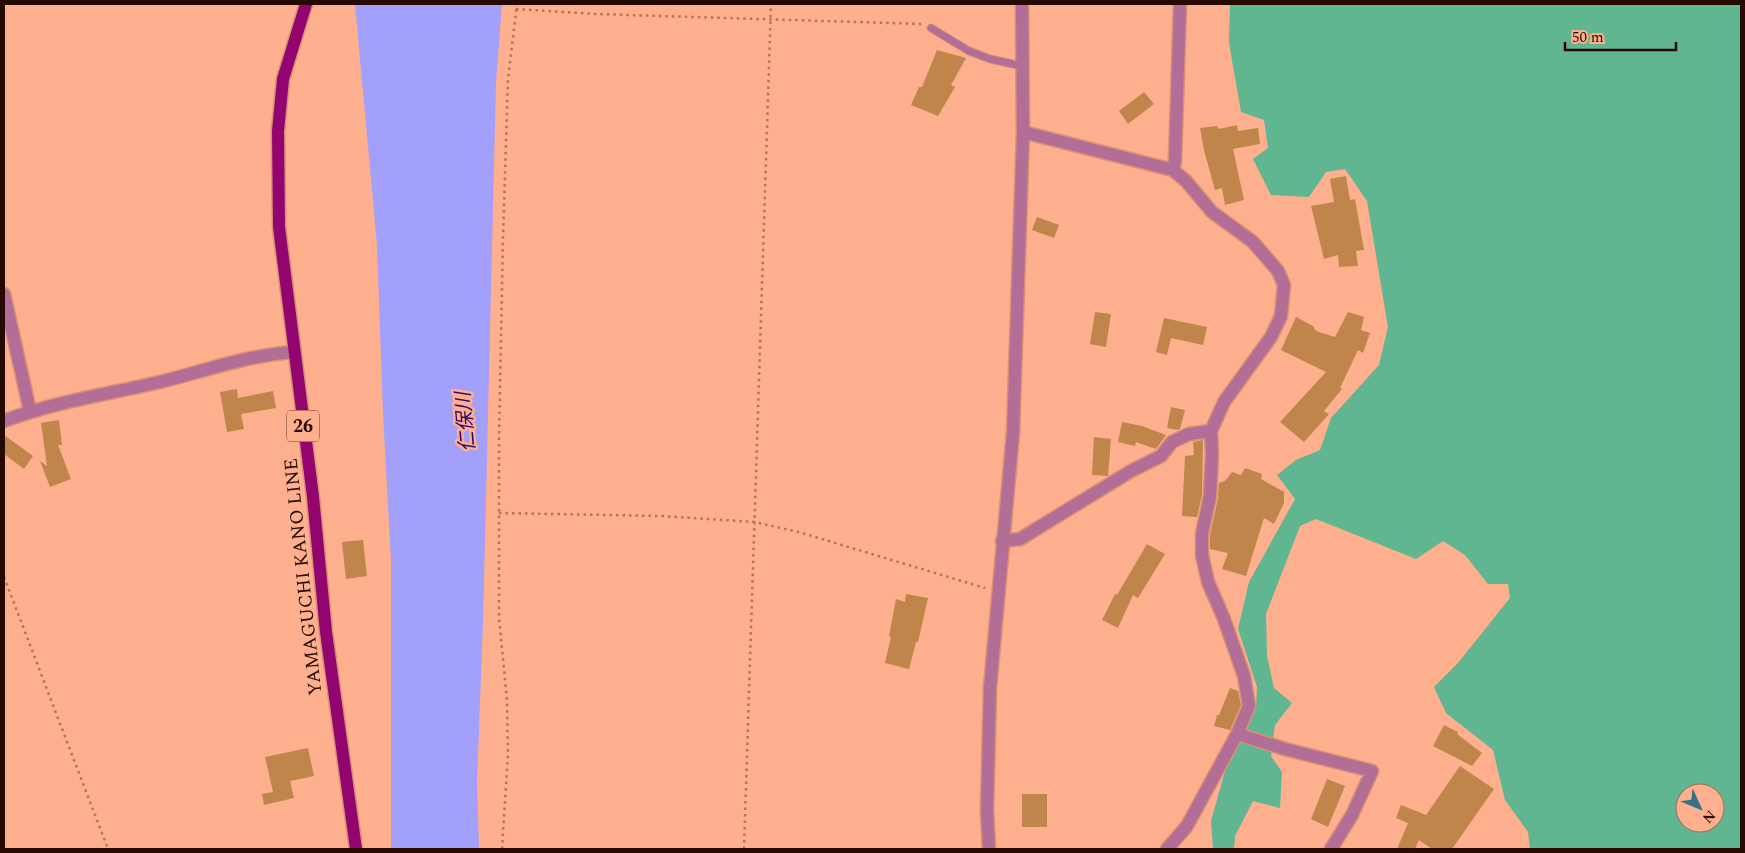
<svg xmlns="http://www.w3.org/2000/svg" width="1745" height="853" viewBox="0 0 1745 853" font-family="Spectral,'Noto Sans JP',serif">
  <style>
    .green { fill: #5fb691; fill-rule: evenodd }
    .water { fill: #a3a0fb }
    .building { fill: #c0854b }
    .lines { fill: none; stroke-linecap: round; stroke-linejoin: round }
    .service-casing { stroke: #d79175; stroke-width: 9 }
    .minor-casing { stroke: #d79175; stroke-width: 15 }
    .primary-casing { stroke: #d79175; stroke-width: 15 }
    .path { stroke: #b1745c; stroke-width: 2.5; stroke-dasharray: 2.5 4; stroke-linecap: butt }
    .service { stroke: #b26e96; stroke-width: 7 }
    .minor { stroke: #b26e96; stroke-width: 12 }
    .primary { stroke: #94046e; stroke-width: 12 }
    .labels { text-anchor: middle; stroke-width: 5; stroke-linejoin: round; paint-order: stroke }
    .shield { fill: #feaf8e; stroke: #673c2b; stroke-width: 1 }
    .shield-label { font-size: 18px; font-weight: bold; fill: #260a01 }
    .street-label { font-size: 19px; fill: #260a01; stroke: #feaf8e }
    .water-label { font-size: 20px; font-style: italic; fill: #270970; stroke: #feaf8e }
  </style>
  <rect width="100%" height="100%" fill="#feaf8e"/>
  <!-- green -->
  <path class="green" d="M1230 4H1741V849H1530L1528 832 1505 800 1493 750 1446 713 1434 687 1458 663 1510 598 1508 584H1488L1465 555 1443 541 1416 559 1316 519 1300 526 1266 614 1267 656 1274 688 1292 703 1275 725 1271 756 1282 772 1280 808 1253 801 1235 836 1234 849H1213L1211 821 1225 771 1256 709 1257 687 1238 629 1249 582 1295 499 1277 475 1296 460 1320 450 1331 418 1379 365 1388 327 1367 201 1345 169 1326 172 1309 197 1271 195 1253 159 1268 148 1264 120 1241 112 1229 43ZM1685 793H1715V823H1685Z"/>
  <!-- water -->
  <path class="water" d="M355 4H502L496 82 483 623 477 781 479 849H391V560L383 414 377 245Z"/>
  <!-- building -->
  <path class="building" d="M937 50 966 58 951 85 955 87 938 116 911 105 919 87H922Z
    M1144 92 1154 104 1128 124 1119 111Z
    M1237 125 1238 131 1258 128 1260 144 1233 149 1244 200 1225 205 1222 188 1215 190 1204 150 1200 128 1217 126 1219 129Z
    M1346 176 1350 200 1355 199 1364 250 1356 251 1358 266 1339 267 1338 255 1324 259 1311 206 1334 202 1330 179Z
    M1037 217 1059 225 1054 238 1032 230Z
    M1095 312 1111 314 1106 347 1090 344Z
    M1348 312 1364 317 1361 330 1370 333 1363 353 1358 350 1340 388 1342 389 1324 411 1329 414 1304 442 1280 422 1326 372 1281 350 1296 317 1313 326 1316 331 1335 337Z
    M1164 318 1207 327 1203 345 1171 338 1167 355 1156 352Z
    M237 389 238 398 273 391 276 408 241 414 244 429 227 432 220 392Z
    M1171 407 1185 410 1180 429 1177 430 1167 428Z
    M59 420 62 445H58L71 479 50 487 40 461 47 466 41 423Z
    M1122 422 1142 426 1166 435 1156 449 1136 442 1135 446 1118 442Z
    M4 435 33 456 24 469 4 454Z
    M1094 437 1111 439 1108 476 1092 475Z
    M1203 440 1202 495 1197 517 1182 516 1185 456 1194 455 1193 442Z
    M1245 468 1262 474 1261 479 1284 492V503L1274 524 1264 518 1246 576 1222 569 1228 553 1210 549V535L1218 498 1219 483 1225 481 1232 472 1241 475Z
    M363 540 367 576 346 579 342 542Z
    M1147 544 1165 554 1138 598 1133 595 1118 628 1102 620 1115 594 1117 595Z
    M906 594 928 598 918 642H916L909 669 885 663 891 637 889 636 896 599 905 602Z
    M1230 688 1238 691 1241 705 1230 730 1214 726 1217 715H1219Z
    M1444 725 1458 732 1457 734 1482 753 1472 766 1433 746Z
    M308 748 314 776 290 781 294 798 264 805 262 794 273 792 265 757Z
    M1460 766 1494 789 1452 849H1432L1419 840 1415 849H1397L1408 823 1396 818 1401 805 1426 815Z
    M1327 779 1345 786 1328 827 1311 819Z
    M1022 794H1047V827H1022Z"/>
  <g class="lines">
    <defs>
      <path id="service" d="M931 28 969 51 990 59 1022 66"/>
      <path id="minor" d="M1023 132 1173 170 1186 181 1212 212 1253 242 1278 271 1284 285 1281 316 1271 337 1224 402 1211 431 1212 454 1210 496 1202 534V555L1208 582 1224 619 1244 676 1249 706 1237 734 1187 826 1167 849
        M1173 170 1175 160 1180 4
        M4 294 30 411
        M4 421C54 402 108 394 160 382 204 371 248 355 294 352
        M1002 541 1020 539 1131 471 1161 456 1172 442 1189 434 1211 431
        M1237 734 1285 749 1372 771 1352 815 1331 849
        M989 849 987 810 990 688 1013 433 1023 132 1022 4"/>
      <path id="primary" d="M306 4 283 79 278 131 279 227 313 497 326 632 356 849"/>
    </defs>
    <!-- service casing -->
    <use href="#service" class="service-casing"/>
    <!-- minor casing -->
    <use href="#minor" class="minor-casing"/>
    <!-- primary casing -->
    <use href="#primary" class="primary-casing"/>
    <!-- path -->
    <path class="path" d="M516 9 596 14 922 24
      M499 513 662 516 755 522 802 533 985 588
      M4 577 108 849
      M502 849 508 754 507 700 499 618V439L503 238 508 79 517 4
      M744 849 771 4"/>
    <!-- service -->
    <use href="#service" class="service"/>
    <!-- minor -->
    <use href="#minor" class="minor"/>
    <!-- primary -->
    <use href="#primary" class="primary"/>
  </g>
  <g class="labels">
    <!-- shield labels -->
    <rect class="shield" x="287" y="410.5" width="32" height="31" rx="4"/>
    <g class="shield-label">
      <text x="303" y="432">26</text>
    </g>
    <!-- street labels -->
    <g class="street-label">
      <text transform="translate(302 577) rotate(-96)" y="7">YAMAGUCHI KANO LINE</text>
    </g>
    <!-- water labels -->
    <g class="water-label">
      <text transform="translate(465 422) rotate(-95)" y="7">仁保川</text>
    </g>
  </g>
  <!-- border -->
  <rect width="1745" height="853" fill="none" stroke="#260a01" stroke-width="10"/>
  <!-- north arrow -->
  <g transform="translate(1700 808) rotate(134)"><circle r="24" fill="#feaf8e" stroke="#a86d56"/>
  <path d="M0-4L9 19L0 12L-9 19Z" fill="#337187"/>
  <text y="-8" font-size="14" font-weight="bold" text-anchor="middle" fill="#260a01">N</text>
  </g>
  <!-- scale -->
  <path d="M1565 42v8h111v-8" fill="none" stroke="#260a01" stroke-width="2.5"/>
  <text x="1572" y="42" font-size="15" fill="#260a01" stroke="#feaf8e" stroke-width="4" paint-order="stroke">50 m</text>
</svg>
